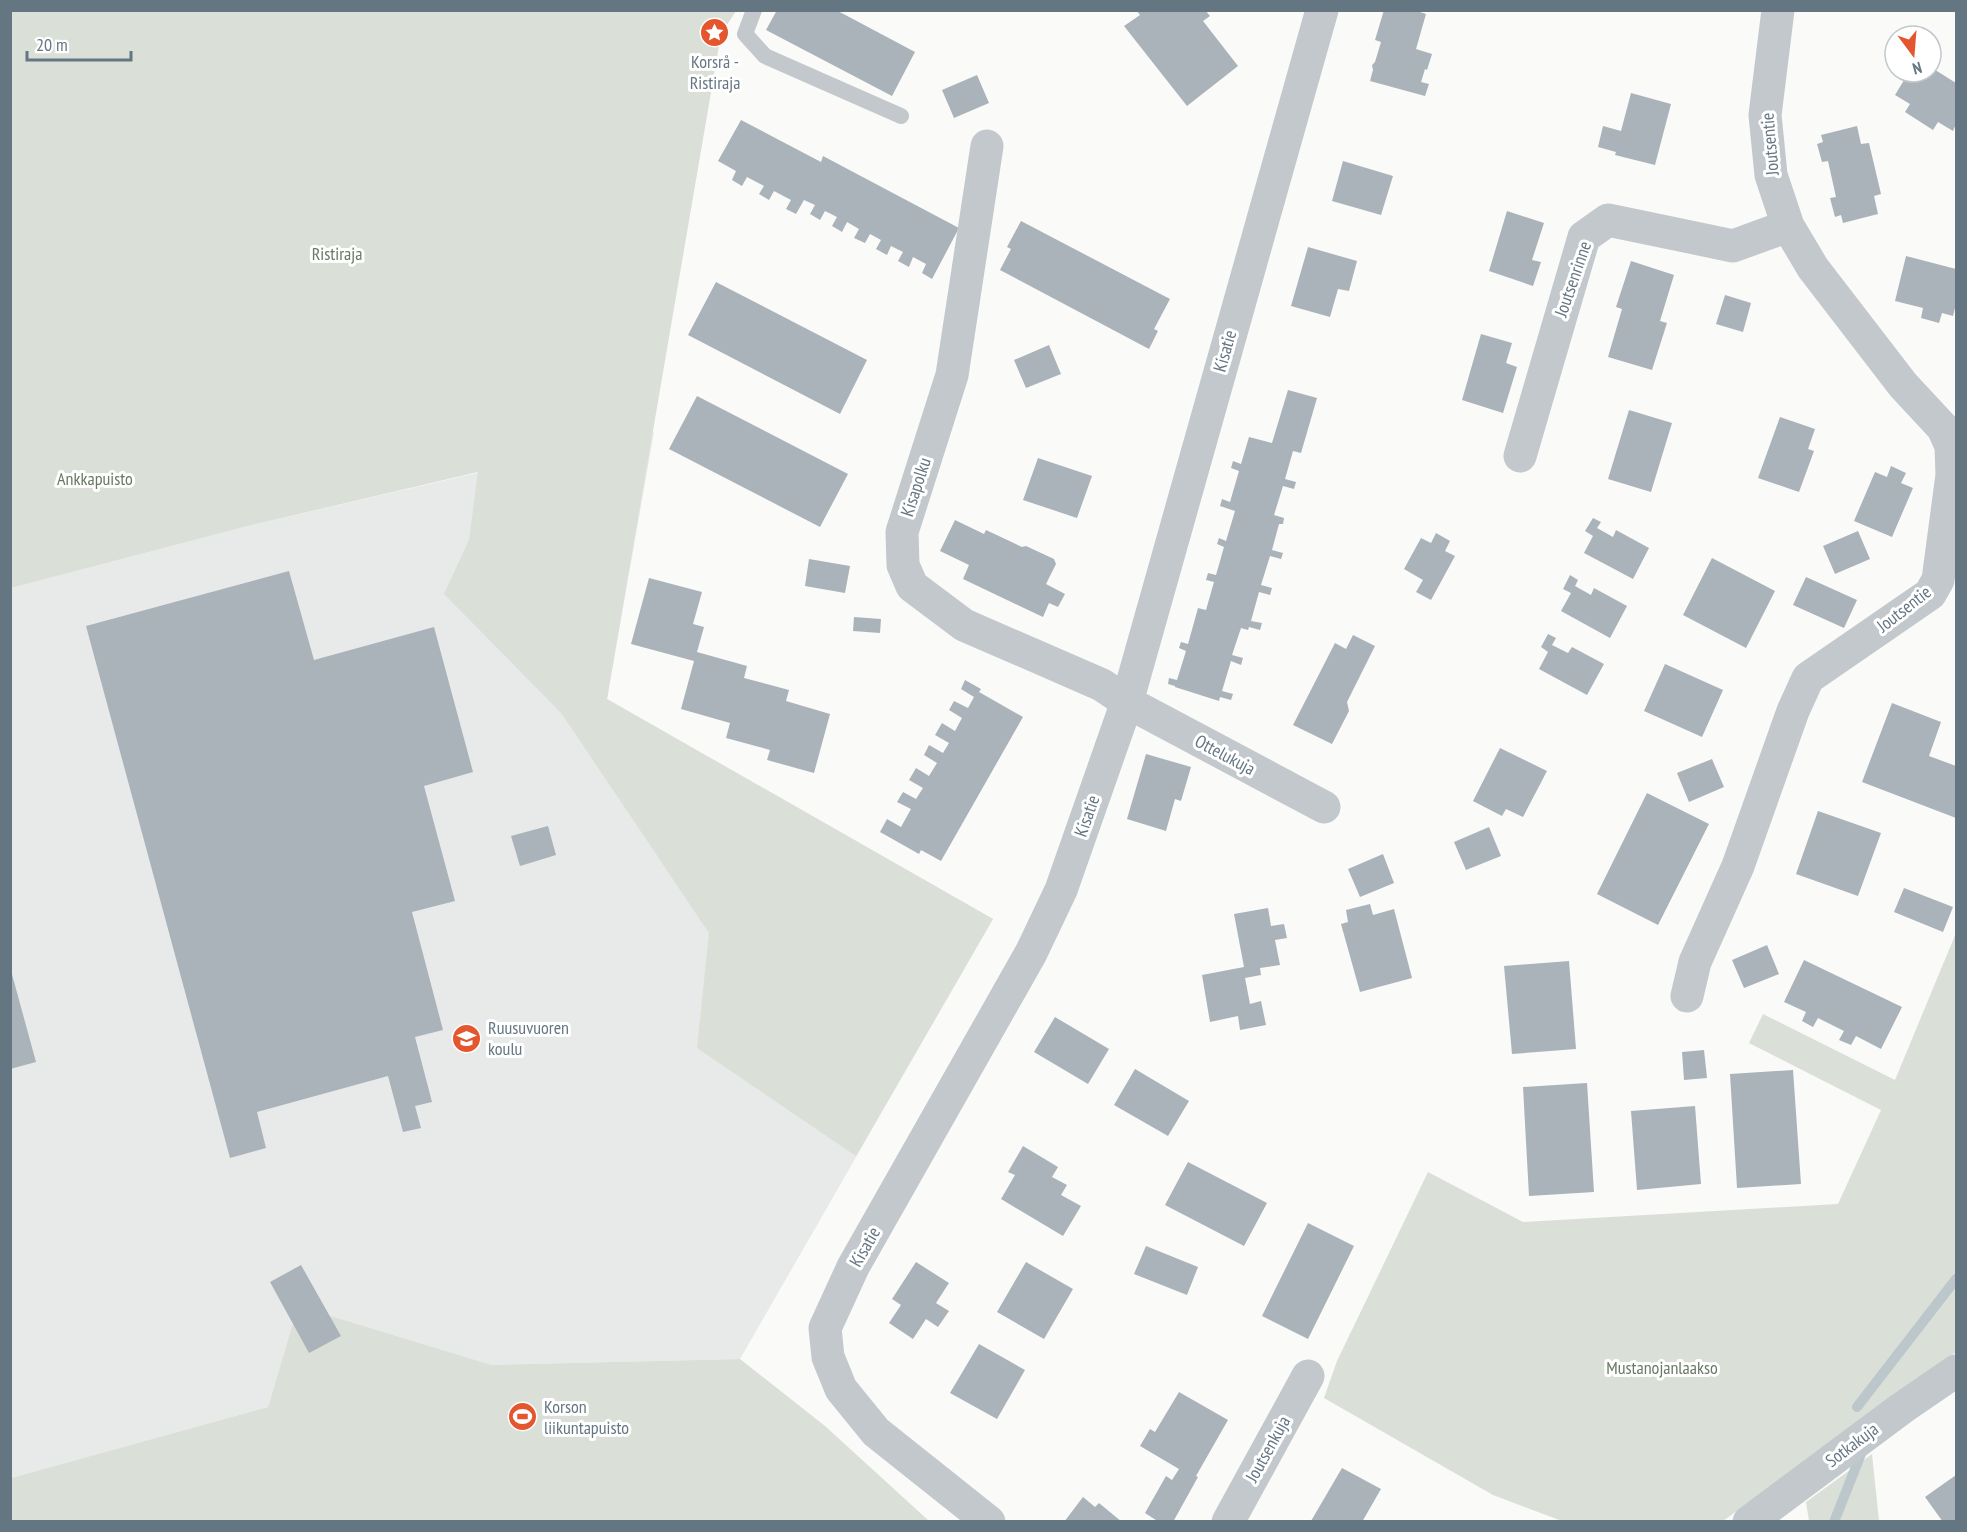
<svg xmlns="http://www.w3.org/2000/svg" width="1967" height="1532" viewBox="0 0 1967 1532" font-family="'PT Sans Narrow',sans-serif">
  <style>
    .built { fill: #e8e9e9 }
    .green { fill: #dadfd7 }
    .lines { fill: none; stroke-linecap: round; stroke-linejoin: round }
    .stream { stroke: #bbc7cb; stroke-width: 10 }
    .building { fill: #aab3b9 }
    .lane { stroke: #c3c8cc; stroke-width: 16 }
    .street { stroke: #c3c8cc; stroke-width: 33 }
    .labels { text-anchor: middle; stroke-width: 6; stroke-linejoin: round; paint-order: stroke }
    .poi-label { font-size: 18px; fill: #657683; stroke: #fff; text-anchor: start }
    .street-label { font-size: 18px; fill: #657683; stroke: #fff }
    .park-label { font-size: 18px; fill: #687a64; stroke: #fff }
  </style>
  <rect width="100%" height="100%" fill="#fafaf8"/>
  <!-- built -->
  <path class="built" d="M654 432 607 699 993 919 740 1359 492 1365 298 1306 268 1407 11 1478V588L248 526Z"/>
  <!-- green -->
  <path class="green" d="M10 11H736L721 34 607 699 993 919 856 1156 697 1048 709 933 562 714 444 594 469 540 478 472 248 526 11 588Z
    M1956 933V1352L1723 1521H1562L1493 1495 1324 1398 1337 1361 1428 1172 1523 1222 1838 1204 1881 1110 1749 1043 1763 1014 1895 1080Z
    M298 1306 492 1365 740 1359 825 1426 929 1521 11 1522V1478L268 1407Z
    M1872 1454 1879 1521H1809L1806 1502Z"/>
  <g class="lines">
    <!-- stream -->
    <path class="stream" d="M1857 1407 1956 1279
      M1834 1522 1863 1449"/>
  </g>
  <!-- building -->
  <path class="building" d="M777 10H836L915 52 892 96 766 30Z
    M1136 10H1205L1210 16 1203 21 1238 66 1187 106 1124 26 1140 15Z
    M1384 10H1414L1426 14 1416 49 1432 54 1427 70 1425 69 1421 82 1429 84 1425 96 1370 81 1373 70 1372 65 1375 62 1381 42 1375 40Z
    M1932 68 1956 83V124L1953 131 1938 122 1933 130 1905 112 1910 104 1895 95 1909 72H1921L1927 75 1931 72Z
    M977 75 989 103 954 118 942 90Z
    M1631 93 1671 104 1655 165 1615 155 1616 152 1598 147 1603 126 1621 131Z
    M741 120 821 162 823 156 959 228 932 279 922 273 926 264 913 257 909 267 898 261 903 252 891 246 887 255 876 249 881 240 870 234 865 243 854 238 859 229 847 222 842 232 832 226 837 217 825 211 820 220 810 214 815 205 804 200 796 214 786 209 791 200 774 191 769 200 759 194 764 186 747 177 742 186 732 180 736 171 718 161Z
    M1857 126 1861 144 1869 143 1881 194 1874 196 1878 214 1843 223 1841 215 1835 217 1830 198 1836 197 1828 161 1822 162 1817 144 1823 142 1821 135Z
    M1343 161 1393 176 1381 215 1332 201Z
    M1507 211 1544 223 1532 260 1541 262 1533 286 1489 271Z
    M1021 221 1170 299 1154 329 1158 331 1149 349 1000 270 1011 249 1007 247Z
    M1308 247 1357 261 1349 291 1338 289 1330 317 1291 306Z
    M1906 256 1956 269V304L1953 316 1942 313 1939 323 1921 318 1923 308 1895 301Z
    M1631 261 1674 275 1660 321 1667 323 1652 370 1608 357 1622 309 1616 307Z
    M716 282 867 360 840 414 688 335Z
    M1725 295 1751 303 1743 332 1716 324Z
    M1481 334 1512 343 1506 363 1517 367 1503 413 1462 400Z
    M1049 345 1061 374 1026 388 1014 360Z
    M1288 390 1317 398 1301 453 1293 451 1285 479 1296 482 1294 489 1283 486 1274 515 1284 518 1283 524H1279L1272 550 1283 553 1281 559 1270 556 1261 585 1272 588 1270 595 1259 592 1251 621 1262 623 1260 630 1249 627 1248 630 1241 628 1232 655 1243 658 1241 665 1231 661 1222 691 1233 694 1231 700 1220 697 1219 701 1175 687V686L1168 684 1169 678 1177 680 1186 651 1179 648 1181 642 1188 644 1198 608 1206 610 1214 582 1206 580 1208 573 1216 575 1224 547 1217 544 1219 538 1226 541 1235 511 1220 506 1222 499 1230 502 1239 471 1231 468 1233 461 1241 464 1249 437 1272 443Z
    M697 396 848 474 820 527 669 449Z
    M1629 410 1672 423 1651 492 1608 479Z
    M1780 417 1815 429 1808 449 1814 451 1799 492 1758 478Z
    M1038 458 1092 476 1077 518 1023 500Z
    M1891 466 1906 473 1901 483 1913 488 1892 537 1854 521 1875 472 1887 477Z
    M1593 518 1601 522 1597 528 1613 537 1616 530 1649 548 1633 579 1584 553 1593 536 1585 531Z
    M955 520 984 534 986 530 1022 547 1026 546 1054 559 1056 564 1046 584 1065 594 1058 607 1049 603 1043 617 963 579 969 565 940 551Z
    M1858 531 1870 559 1835 574 1823 546Z
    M1436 533 1450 541 1445 551 1455 556 1431 600 1416 592 1423 580 1404 569 1421 538 1431 543Z
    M1712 558 1775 591 1746 648 1683 615Z
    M809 559 850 566 845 593 805 586Z
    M289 571 314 660 434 627 473 772 424 786 455 901 412 912 443 1030 415 1037 432 1102 415 1106 421 1128 403 1132 388 1076 257 1112 266 1148 230 1158 86 626Z
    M1570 575 1578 580 1575 586 1591 595 1594 588 1627 606 1610 638 1561 611 1571 593 1563 589Z
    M1806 577 1857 600 1844 628 1793 605Z
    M649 578 702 592 693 624 704 627 697 652 747 666 744 678 789 690 786 701 830 714 814 773 767 760 770 750 726 738 730 723 681 709 694 661 631 644Z
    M854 617 881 619 880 633 853 631Z
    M1548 634 1556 638 1552 645 1568 653 1572 647 1604 664 1587 695 1539 669 1548 652 1541 647Z
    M1353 635 1375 646 1347 702 1349 711 1332 744 1293 725 1335 643 1346 649Z
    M1665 664 1723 690 1702 737 1644 711Z
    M965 680 981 689 979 692 1023 717 941 861 921 850 919 854 880 832 887 819 901 827 911 809 897 802 903 792 916 799 923 788 909 780 916 768 929 776 937 763 924 755 929 745 943 753 949 743 935 735 942 723 955 731 962 718 949 710 954 701 968 708 974 697 961 689Z
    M1892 703 1941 722 1929 756 1956 766V818L1862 782Z
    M1500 748 1547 771 1523 817 1506 809 1502 816 1473 801Z
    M1146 754 1191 767 1181 801 1175 799 1166 831 1127 819Z
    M1712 759 1724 787 1689 802 1677 773Z
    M1647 793 1709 824 1658 925 1597 894Z
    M1818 811 1881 833 1858 896 1796 874Z
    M548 826 556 855 520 866 511 836Z
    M1489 827 1501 856 1466 870 1454 842Z
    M1383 854 1394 883 1360 897 1348 869Z
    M1904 888 1953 907 1943 932 1894 912Z
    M1370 904 1373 915 1394 909 1412 978 1360 992 1341 924 1348 922 1346 910Z
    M1268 908 1271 926 1284 924 1287 938 1275 940 1280 965 1260 968 1261 975 1245 978 1250 1004 1261 1001 1266 1025 1240 1030 1238 1016 1210 1022 1202 975 1244 967 1234 914Z
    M1767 945 1779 974 1744 988 1732 960Z
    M1804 960 1902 1007 1881 1049 1856 1036 1851 1045 1839 1040 1844 1031 1818 1018 1813 1027 1802 1021 1806 1012 1784 1002Z
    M1569 961 1576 1049 1512 1054 1504 966Z
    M10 967 36 1062 10 1069Z
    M1055 1017 1109 1049 1088 1084 1034 1052Z
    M1704 1050 1707 1078 1684 1080 1682 1052Z
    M1135 1069 1189 1101 1168 1136 1114 1105Z
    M1793 1070 1801 1184 1737 1188 1730 1074Z
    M1587 1083 1594 1192 1529 1196 1523 1087Z
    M1695 1106 1701 1184 1637 1190 1631 1111Z
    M1023 1146 1058 1167 1052 1177 1067 1185 1061 1195 1081 1206 1063 1236 1001 1199 1015 1175 1008 1172Z
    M1188 1162 1267 1203 1244 1246 1165 1205Z
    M1308 1223 1354 1246 1308 1339 1262 1316Z
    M1146 1246 1198 1267 1187 1295 1134 1274Z
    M916 1262 949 1283 936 1303 949 1311 938 1327 926 1319 913 1339 889 1323 901 1305 892 1299Z
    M1026 1262 1073 1289 1044 1339 997 1312Z
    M301 1265 341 1336 309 1353 270 1282Z
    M979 1344 1025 1370 997 1419 950 1393Z
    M1179 1392 1228 1420 1196 1476 1198 1477 1173 1522H1159L1145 1513 1166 1476 1172 1480 1179 1469 1140 1446 1150 1429 1155 1432Z
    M1342 1468 1381 1489 1362 1522H1313L1311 1521Z
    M1956 1475V1522H1943L1925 1497Z
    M1083 1497 1095 1507 1099 1503 1122 1522H1064Z"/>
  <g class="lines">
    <!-- lane -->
    <path class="lane" d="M754 10 745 34 765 56 901 116"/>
    <!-- street -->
    <path class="street" d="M987 146 952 375 902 532 903 565 912 586 964 625 1102 685 1127 702 1324 807
      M1520 456 1584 237 1608 220 1733 246 1788 226
      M1687 996 1695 962 1738 866 1793 711 1808 678 1930 594 1938 580 1952 475 1951 446 1943 428 1903 385 1813 268 1788 226 1771 175 1765 115 1778 10
      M989 1522 876 1432 841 1389 828 1357 825 1328 853 1267 1031 953 1061 890 1127 702 1322 10
      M1228 1522 1308 1376
      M1749 1522 1902 1408 1956 1371"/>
  </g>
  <!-- icons -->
  <defs>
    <symbol id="sight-disc" viewBox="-11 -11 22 22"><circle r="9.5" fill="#e4572e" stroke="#fff"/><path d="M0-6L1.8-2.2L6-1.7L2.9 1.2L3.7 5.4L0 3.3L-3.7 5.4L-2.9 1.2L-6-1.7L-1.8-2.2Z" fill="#fff"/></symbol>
    <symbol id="school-disc" viewBox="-11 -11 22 22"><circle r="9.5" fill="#e4572e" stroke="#fff"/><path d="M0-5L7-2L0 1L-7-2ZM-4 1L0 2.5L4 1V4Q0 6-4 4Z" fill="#fff"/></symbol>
    <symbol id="stadium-disc" viewBox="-11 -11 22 22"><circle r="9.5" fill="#e4572e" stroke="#fff"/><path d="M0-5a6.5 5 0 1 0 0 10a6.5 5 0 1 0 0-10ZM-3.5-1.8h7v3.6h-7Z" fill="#fff"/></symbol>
  </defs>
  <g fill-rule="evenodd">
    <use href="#sight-disc" x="698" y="16" width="33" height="33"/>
    <use href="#school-disc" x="450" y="1022" width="33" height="33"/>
    <use href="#stadium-disc" x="506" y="1400" width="33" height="33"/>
  </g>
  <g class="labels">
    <!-- poi labels -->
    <g class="poi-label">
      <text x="715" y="68" text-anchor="middle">Korsrå -<tspan x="715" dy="21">Ristiraja</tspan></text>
      <text x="488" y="1034">Ruusuvuoren<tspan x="488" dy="21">koulu</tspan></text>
      <text x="544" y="1413">Korson<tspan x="544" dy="21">liikuntapuisto</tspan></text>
    </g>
    <!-- street labels -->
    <g class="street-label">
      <text transform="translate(1770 144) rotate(-95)" y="6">Joutsentie</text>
      <text transform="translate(1573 279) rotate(-71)" y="6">Joutsenrinne</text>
      <text transform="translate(1225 351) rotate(-74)" y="6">Kisatie</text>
      <text transform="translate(916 487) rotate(-72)" y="6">Kisapolku</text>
      <text transform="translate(1904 609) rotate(-38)" y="6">Joutsentie</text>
      <text transform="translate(1225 755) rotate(28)" y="6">Ottelukuja</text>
      <text transform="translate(1087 816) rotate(-71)" y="6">Kisatie</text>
      <text transform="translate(865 1247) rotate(-60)" y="6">Kisatie</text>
      <text transform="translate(1852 1445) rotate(-37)" y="6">Sotkakuja</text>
      <text transform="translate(1268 1449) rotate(-61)" y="6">Joutsenkuja</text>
    </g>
    <!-- park labels -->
    <g class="park-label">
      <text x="337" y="260">Ristiraja</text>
      <text x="95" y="485">Ankkapuisto</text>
      <text x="1662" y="1374">Mustanojanlaakso</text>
    </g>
  </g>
  <!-- border -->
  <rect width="1967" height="1532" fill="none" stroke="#657683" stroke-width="24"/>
  <!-- north arrow -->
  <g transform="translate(1913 54) rotate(164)"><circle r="28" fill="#ffffff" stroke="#c1c8cd" stroke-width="1.5"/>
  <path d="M0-4.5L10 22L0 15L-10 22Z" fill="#e4572e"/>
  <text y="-9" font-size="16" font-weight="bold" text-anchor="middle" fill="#657683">N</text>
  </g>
  <!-- scale -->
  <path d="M27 51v9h104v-9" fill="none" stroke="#657683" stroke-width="3"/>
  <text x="36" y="51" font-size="18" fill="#657683" stroke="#ffffff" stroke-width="4.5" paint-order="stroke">20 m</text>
</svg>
